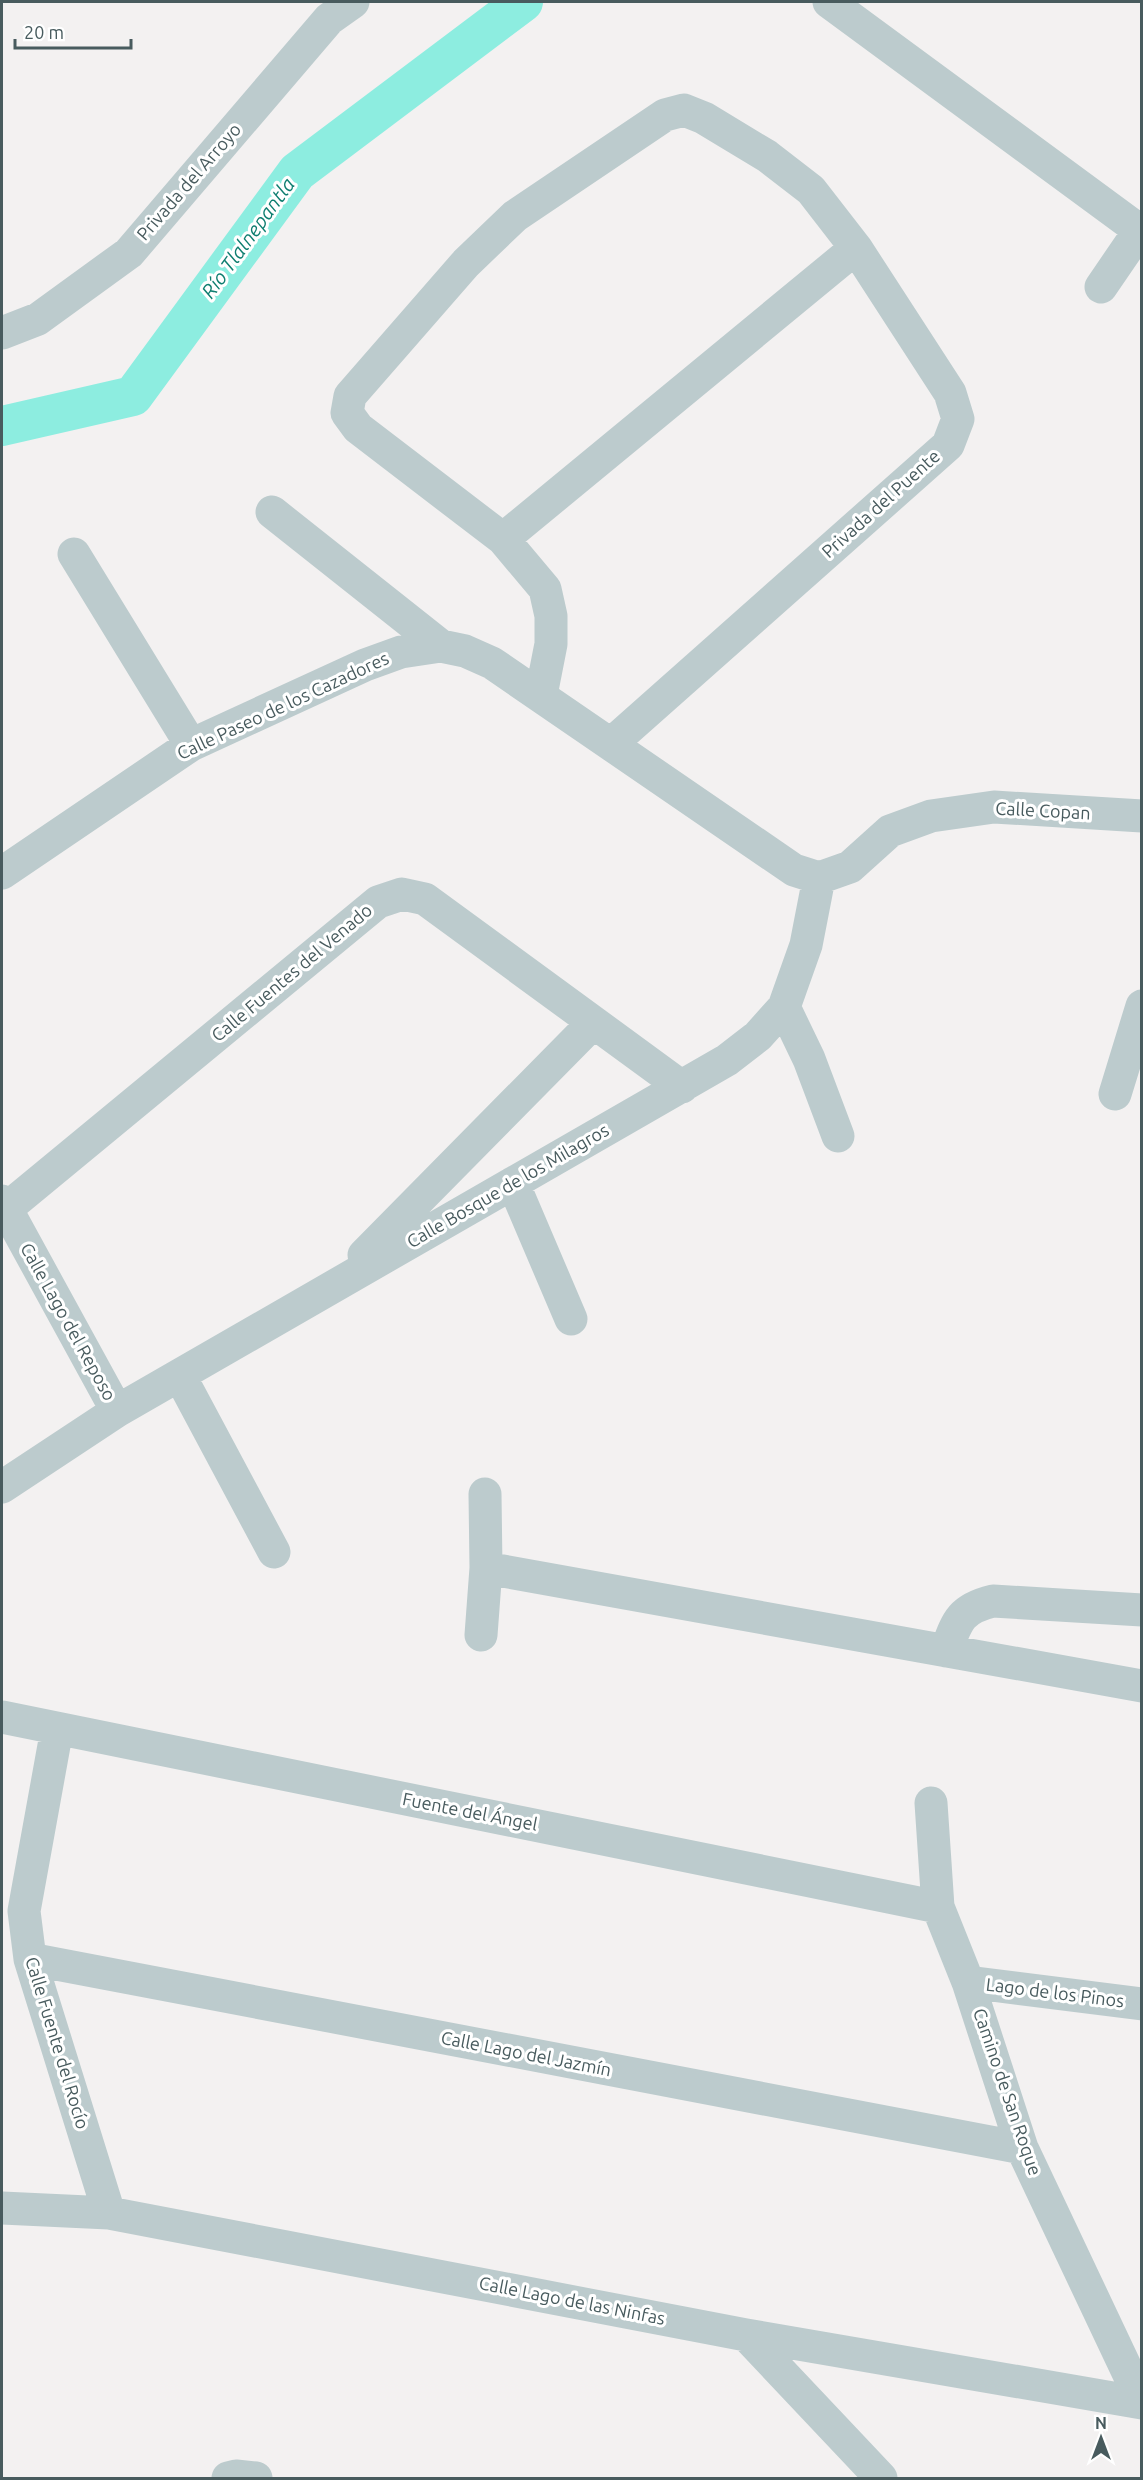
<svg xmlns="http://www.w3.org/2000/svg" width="1143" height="2480" viewBox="0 0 1143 2480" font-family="Ubuntu,sans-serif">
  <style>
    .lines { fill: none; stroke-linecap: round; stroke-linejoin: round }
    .canal { stroke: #8dede0; stroke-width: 40 }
    .minor { stroke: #bccbcd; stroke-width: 33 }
    .labels { text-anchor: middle; stroke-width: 6; stroke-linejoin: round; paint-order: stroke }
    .street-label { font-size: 18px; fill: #485b5e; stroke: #fff }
    .water-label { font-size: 20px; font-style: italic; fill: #0e7e70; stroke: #fff }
  </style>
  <rect width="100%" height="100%" fill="#f3f1f1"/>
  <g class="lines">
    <!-- canal -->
    <path class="canal" d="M2 426 133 396 297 172 523 2"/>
    <!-- minor -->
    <path class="minor" d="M829 2 1139 230
      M1101 287 1142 227
      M2 333 38 319 129 253 329 19 353 2
      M272 512 441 646
      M503 539 856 248
      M74 554 191 745
      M541 695 551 644V616L545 589 503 539 358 428 347 413 350 396 466 263 515 216 665 115 684 110 704 118 767 156 811 190 856 248 950 393 958 419 948 445 611 744
      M2 873 191 745 365 665 401 652 441 646 465 651 492 663 794 870 819 878
      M819 878 850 867 890 831 931 816 994 807 1142 816
      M784 1007 809 1059 838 1136
      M1115 1094 1142 1006
      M513 1183 571 1319
      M2 1201 117 1411
      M6 1209 378 902 402 894 425 899 682 1087
      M364 1255 593 1023
      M180 1376 274 1552
      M2 1487 117 1411 727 1060 758 1036 784 1007 806 945 819 878
      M486 1568 1142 1686
      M481 1635 486 1568 485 1494
      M946 1651C957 1621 960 1609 993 1601L1142 1610
      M2 1717 938 1907
      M57 1729 24 1911 30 1959 109 2213
      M931 1803 938 1907 968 1982 1022 2148 1142 2402
      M30 1959 1022 2148
      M968 1982 1142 2004
      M2 2208 109 2213 746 2335 1142 2403
      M746 2335 881 2478
      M228 2478 236 2476 256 2478"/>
  </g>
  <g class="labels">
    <!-- street labels -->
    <g class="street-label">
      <text transform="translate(189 182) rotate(-49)" y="6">Privada del Arroyo</text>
      <text transform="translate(881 504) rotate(-42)" y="6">Privada del Puente</text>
      <text transform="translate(283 706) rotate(-25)" y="6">Calle Paseo de los Cazadores</text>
      <text transform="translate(1043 811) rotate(3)" y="6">Calle Copan</text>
      <text transform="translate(292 973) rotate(-40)" y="6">Calle Fuentes del Venado</text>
      <text transform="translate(508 1186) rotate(-30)" y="6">Calle Bosque de los Milagros</text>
      <text transform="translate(68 1322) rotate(61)" y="6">Calle Lago del Reposo</text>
      <text transform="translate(470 1812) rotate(11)" y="6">Fuente del Ángel</text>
      <text transform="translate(1055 1993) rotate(7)" y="6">Lago de los Pinos</text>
      <text transform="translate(57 2043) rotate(73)" y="6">Calle Fuente del Rocío</text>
      <text transform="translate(526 2054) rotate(11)" y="6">Calle Lago del Jazmín</text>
      <text transform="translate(1007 2092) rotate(71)" y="6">Camino de San Roque</text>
      <text transform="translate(572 2301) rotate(11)" y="6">Calle Lago de las Ninfas</text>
    </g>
    <!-- water labels -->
    <g class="water-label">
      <text transform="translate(248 238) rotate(-54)" y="7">Río Tlalnepantla</text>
    </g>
  </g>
  <!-- border -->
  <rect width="1143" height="2480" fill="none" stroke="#485b5e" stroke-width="6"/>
  <!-- north arrow -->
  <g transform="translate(1101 2438)" stroke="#ffffff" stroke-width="4.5" paint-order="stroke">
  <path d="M0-4.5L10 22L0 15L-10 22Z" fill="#485b5e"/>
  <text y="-9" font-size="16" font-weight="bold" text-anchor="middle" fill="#485b5e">N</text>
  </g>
  <!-- scale -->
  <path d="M15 39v9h116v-9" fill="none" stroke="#485b5e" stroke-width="3"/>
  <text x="24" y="39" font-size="18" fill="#485b5e" stroke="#ffffff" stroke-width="4.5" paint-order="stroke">20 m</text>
</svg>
